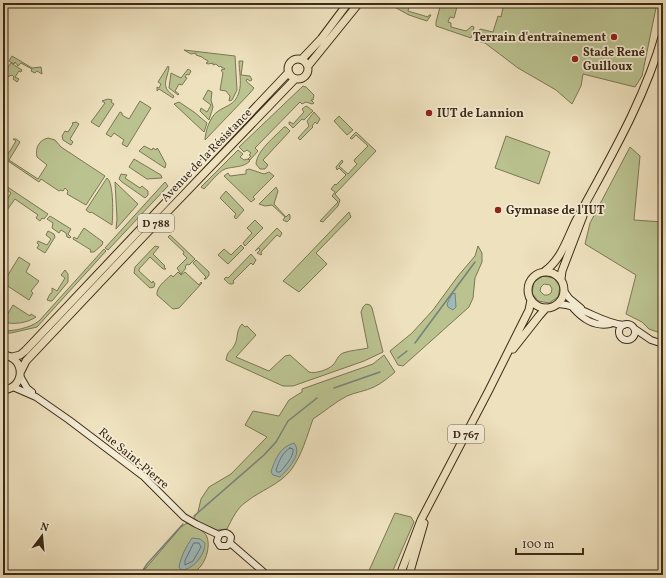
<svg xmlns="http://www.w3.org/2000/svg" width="666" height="578" viewBox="0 0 666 578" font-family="Vollkorn,serif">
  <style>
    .green { fill: #bac290; stroke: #7c7654; fill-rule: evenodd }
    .water { fill: #9ebbbc; stroke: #77817a }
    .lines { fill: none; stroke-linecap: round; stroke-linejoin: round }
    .shore { stroke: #6e736a; stroke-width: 1 }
    .stream { stroke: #77817a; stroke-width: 1.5 }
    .secondary-casing { stroke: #3d2b17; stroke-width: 8 }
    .primary-casing { stroke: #3d2b17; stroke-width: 9 }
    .secondary { stroke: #f4ecd5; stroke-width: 6 }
    .primary { stroke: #eee1be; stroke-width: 7 }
    .poi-dot { fill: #8f2418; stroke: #f4ecd5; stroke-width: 1.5 }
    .labels { text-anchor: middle; stroke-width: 3.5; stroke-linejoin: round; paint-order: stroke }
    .shield { fill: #f4ecd5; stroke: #746550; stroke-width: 1 }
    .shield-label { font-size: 11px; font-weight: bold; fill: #3d2b17 }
    .poi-label { font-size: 12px; font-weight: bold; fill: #3d2b17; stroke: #f4ecd5; text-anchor: start }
    .street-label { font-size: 12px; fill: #3d2b17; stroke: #f4ecd5 }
  </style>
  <rect width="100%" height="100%" fill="#eee1be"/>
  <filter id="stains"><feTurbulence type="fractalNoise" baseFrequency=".005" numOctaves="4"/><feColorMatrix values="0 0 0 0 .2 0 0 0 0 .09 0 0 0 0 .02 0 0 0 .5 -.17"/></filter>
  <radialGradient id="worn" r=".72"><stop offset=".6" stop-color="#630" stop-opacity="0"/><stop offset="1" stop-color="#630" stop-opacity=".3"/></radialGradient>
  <!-- green -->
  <path class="green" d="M387 3H410L408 11 428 17 429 15H431L427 21 409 15Z
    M444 3H458L454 18 450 17 448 22 451 23V27L466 31 472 26 474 27 471 38 436 26V22L440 7 444 8Z
    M504 3H657L642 76 635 87 583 74 581 86 572 104 556 90 518 68 485 43 477 41 480 29 493 32 498 16 501 17Z
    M184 50 235 56 237 90 232 100 229 101 230 96 226 91 220 90 223 73 221 70 225 69 224 68H222L221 66 219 67 216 64 213 65V63L208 64 206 63 208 62V61L203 58 202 57 196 55V53L191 54Z
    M12 56 32 68 41 67 42 74 37 71 35 73 31 71 32 69 21 63 18 66 15 62 14 64 9 61Z
    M239 61H243L241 75 250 76 252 80 250 81 247 79 246 81 254 88 250 93 205 140C205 132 210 117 217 112 226 105 235 106 239 92 242 83 239 70 239 61Z
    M11 63 22 70 21 72 19 71 15 77 19 79 17 82 13 79 14 77 12 75 5 78 4 76 6 80H3V74Z
    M168 66 169 68C166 82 161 87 174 96L173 98 159 89 157 91V87L159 88 161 84 158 82Z
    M188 69 191 71 189 75 187 74 185 77 187 78 182 85 179 84 175 91 179 94 178 95 169 88 171 73 181 78Z
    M303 86 306 87 314 95 313 100H311L314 103 312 104 306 102 302 104 300 102 298 104 255 148 258 151 250 160 248 159 251 156 249 155 251 153 247 150 244 152 239 147Z
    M208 90 212 92 211 100 213 107 209 120 200 111 201 108 207 112 211 105 203 99Z
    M108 99 112 100 111 102 114 104 99 127 91 122 105 103 102 101Z
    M140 101 151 108 127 147 122 144 124 140 114 133 111 137 106 134 120 112 122 113V115L129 119Z
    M179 102 194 112 207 123 204 132 174 104Z
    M306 106 308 107 313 111 304 120 302 119 293 128 289 124V122H290L293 124 304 112 302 109Z
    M314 112 320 119 317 124 315 122 312 126 313 127 300 140 298 138 309 126 307 121Z
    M339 116 353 130 347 135 334 121Z
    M76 122 79 124 70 139 73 142 71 145 63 140 62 136 65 131 68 132 73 124 72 123Z
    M284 127H286L290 131 263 160 268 165 265 169H260L256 164C257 150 275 137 284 127Z
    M356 132 376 151 335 194 340 200 338 206 323 222 320 221 338 202 332 196 335 192 331 189 335 184 336 185 346 175 339 168 337 170 336 167 342 160 343 162 339 166 348 174 357 164 354 161 355 159 368 146 356 135 352 139 350 138Z
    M506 136 550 152 539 184 495 168Z
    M48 138 55 140 61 147 105 176 86 205 67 194 68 191 65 188 63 191 61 190 59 191 41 179 39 182 8 161 5 164 3 163V158L5 159 16 141 13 139H16L20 142 9 160 38 179 47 165 37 157C35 148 39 140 48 138Z
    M144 146 152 150 153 148 156 150 157 148 158 149 166 164 165 168 139 151Z
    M630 147 640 156 634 220 663 222V334L649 329 642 322 626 314 636 275 585 244 590 223Z
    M238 150 243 154 240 157 244 160 248 159 250 161C243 168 234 166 225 169 218 172 210 183 204 189L201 187Z
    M134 159 161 175 162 178 147 179 129 167Z
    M249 169 264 174 269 172 274 176 253 197 255 199 251 202 224 176 228 173 230 176 246 174V170Z
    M121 174 127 175 125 178 140 188 142 186 148 191V195L145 198 122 182 119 179Z
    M107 178C114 183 113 216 112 225L93 213 91 212 90 213 86 210Z
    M115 182 138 204 116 229 117 219Z
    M165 182 168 186 108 250 105 248Z
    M6 186 48 214 44 219 42 218 40 221 36 218 38 215 15 199 7 210 3 209V206L11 193 5 188Z
    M276 187 278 191 274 204 286 217 289 214 290 215V219L287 222 283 220 285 217 272 205 265 206 259 204Z
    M226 191 244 210 236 219 234 217 236 214 220 198Z
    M349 212 351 217 316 253 327 264 299 292 283 281Z
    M50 216 71 229 68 234 71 237 70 238 67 237 66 233 61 230 59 233 52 228 53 223 47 219Z
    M255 220 263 228 245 246 243 243 252 233 247 228Z
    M84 228 103 242 102 245 94 252H90L91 250 73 239 74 237 77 239Z
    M277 228 282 233 280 237 277 235 261 252 262 254 261 255 257 253 260 250 259 248 255 251Z
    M48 231 54 234 55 237 45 253 37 248 39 245 37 243 38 241 47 245 51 239 46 235Z
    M170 235 195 259 189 265 187 264 185 267 186 268 181 274 177 268 187 258 183 254 184 252 168 237Z
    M241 245 244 248 228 264 218 255 224 249 231 255Z
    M155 246 159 247 153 254 165 266 164 267 166 269H163L150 257 139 269V271L152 283 153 281 155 284 154 287 150 288 134 273 135 267Z
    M478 246 482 253V262L475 278 473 298 469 307 403 366 398 365 390 351 412 333 433 310 458 276 475 256Z
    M104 249 106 251 37 327 11 333H3V331C14 331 30 328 39 321Z
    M251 254 256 260 253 265 251 263 233 281 234 283C230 286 227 282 224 279L226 277 228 278Z
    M19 257 30 264 26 272 39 281 31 291 33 293 29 300 3 283Z
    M196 260 209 272V275L206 279H204L206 277 193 263Z
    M65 270 68 274V282L52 301H50L47 300 50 294 52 293V288L57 291 65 278 61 275Z
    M178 272 181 275 185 272 199 285 201 282 202 283 179 308 173 309 157 295C156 287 165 281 171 275L173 277Z
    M543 276 554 278 560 287 558 297 549 303 538 301 532 293 534 282ZM544 284 550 285 552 289 551 293 548 295H544L540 291 541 287Z
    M366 304 370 305 372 308 383 352 364 361 293 386H283L226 360C228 349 230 353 234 346 239 338 235 332 242 324L245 327 247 326 256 335 236 357 269 371 285 356 290 355 309 372C315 374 328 370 333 365 337 361 337 356 343 353 351 350 360 350 368 348L361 312 363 307Z
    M13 305 30 316 31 314 36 317C27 323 14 325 3 322Z
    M384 355 395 372C388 378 382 383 374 387 366 391 356 392 347 396 335 402 324 412 313 419 307 436 302 455 291 470 279 485 261 490 246 502 237 508 232 519 227 529L217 530 193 519 198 512 201 499 209 487 231 474 267 437 245 425 253 411 279 416 289 400 302 392V389L373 364Z
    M395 513 411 517 414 522 391 575H367Z
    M187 523C193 526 202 529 206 535 212 545 205 568 193 572 179 576 155 575 140 575L181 527Z"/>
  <!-- water -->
  <path class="water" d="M455 293 456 307 453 310 448 307 447 304 452 294Z
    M294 443C303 454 288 469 280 477L273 475 271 472C275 459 280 447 294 443Z
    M192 538 200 539 205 543C205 555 193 570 181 570L179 567C181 556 186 547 192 538Z"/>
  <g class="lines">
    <!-- shore -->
    <path class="shore" d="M290 448 293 449C294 457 285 466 280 472H277L276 470C279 461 282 453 290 448Z
      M194 543H199L201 547 193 561 185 565V561Z"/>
    <!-- stream -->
    <path class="stream" d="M415 343 475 262
      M398 358 407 351
      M334 388 380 372
      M194 516 264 455 276 442 288 421 317 398
      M140 575 147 564 183 524"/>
    <defs>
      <path id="secondary" d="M564 291 569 298 581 308
        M558 304C582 305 600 323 624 325
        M573 308C583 319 594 327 610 324
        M619 332a8 8 0 1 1 16 0a8 8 0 1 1-16 0Z
        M635 329 651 340 663 344
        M20 376 27 388 32 392
        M13 387 36 397 69 420 143 476 184 517 196 524 219 535
        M219 535 217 541 220 546H227L230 543
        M219 535C223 532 228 532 231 537L230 543
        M230 543 267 575"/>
      <path id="primary" d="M288 69a10 10 0 1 1 20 0a10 10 0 1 1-20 0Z
        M302 59 321 39 348 3
        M308 66 359 3
        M545 271C563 258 568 235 578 217 610 158 645 99 663 34
        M528 290a18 18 0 1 1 36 0a18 18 0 1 1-36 0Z
        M561 279 562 271 583 216
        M513 349 539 316 546 308
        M3 355C26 357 26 388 3 390
        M12 357 20 355 25 351 288 73
        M21 371 26 361 144 236 295 79
        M400 575 421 520 489 390 529 310 531 300
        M409 575 424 523"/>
    </defs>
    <!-- secondary casing -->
    <use href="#secondary" class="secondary-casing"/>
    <!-- primary casing -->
    <use href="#primary" class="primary-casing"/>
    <!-- secondary -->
    <use href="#secondary" class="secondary"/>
    <!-- primary -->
    <use href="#primary" class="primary"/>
  </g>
  <!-- markers -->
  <g class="poi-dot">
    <circle cx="614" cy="37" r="4"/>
    <circle cx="575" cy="59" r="4"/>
    <circle cx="429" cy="113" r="4"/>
    <circle cx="498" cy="210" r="4"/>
  </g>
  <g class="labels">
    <!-- shield labels -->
    <g class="shield">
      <rect x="138" y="214" width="36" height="18" rx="3"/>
      <rect x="448" y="425" width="36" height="18" rx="3"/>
    </g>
    <g class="shield-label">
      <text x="156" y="227">D 788</text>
      <text x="466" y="438">D 767</text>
    </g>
    <!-- poi labels -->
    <g class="poi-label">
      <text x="606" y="41" text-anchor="end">Terrain d'entraînement</text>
      <text x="583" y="56">Stade René<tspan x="583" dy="14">Guilloux</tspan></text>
      <text x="437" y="117">IUT de Lannion</text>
      <text x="506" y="214">Gymnase de l'IUT</text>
    </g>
    <!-- street labels -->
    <g class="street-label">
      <text transform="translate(206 155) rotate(-46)" y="4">Avenue de la Résistance</text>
      <text transform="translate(134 458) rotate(40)" y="4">Rue Saint-Pierre</text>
    </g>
  </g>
  <!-- margin -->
  <rect width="666" height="578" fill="none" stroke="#eee1be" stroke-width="16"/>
  <rect x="4" y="4" width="658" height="570" fill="none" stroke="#3d2b17" stroke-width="2"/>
  <rect x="8" y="8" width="650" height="562" fill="none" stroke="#3d2b17"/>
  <!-- north arrow -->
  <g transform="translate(42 536) rotate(16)" stroke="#f4ecd5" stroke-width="3" paint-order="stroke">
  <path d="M0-3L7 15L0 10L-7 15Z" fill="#3d2b17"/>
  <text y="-6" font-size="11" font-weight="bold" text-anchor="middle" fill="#3d2b17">N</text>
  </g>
  <!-- scale -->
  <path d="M516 548v6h67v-6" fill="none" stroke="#3d2b17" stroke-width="2"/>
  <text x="522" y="548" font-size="12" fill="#3d2b17" stroke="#f4ecd5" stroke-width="3" paint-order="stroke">100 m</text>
  <rect width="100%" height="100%" filter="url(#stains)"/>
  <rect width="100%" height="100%" fill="url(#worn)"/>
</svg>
